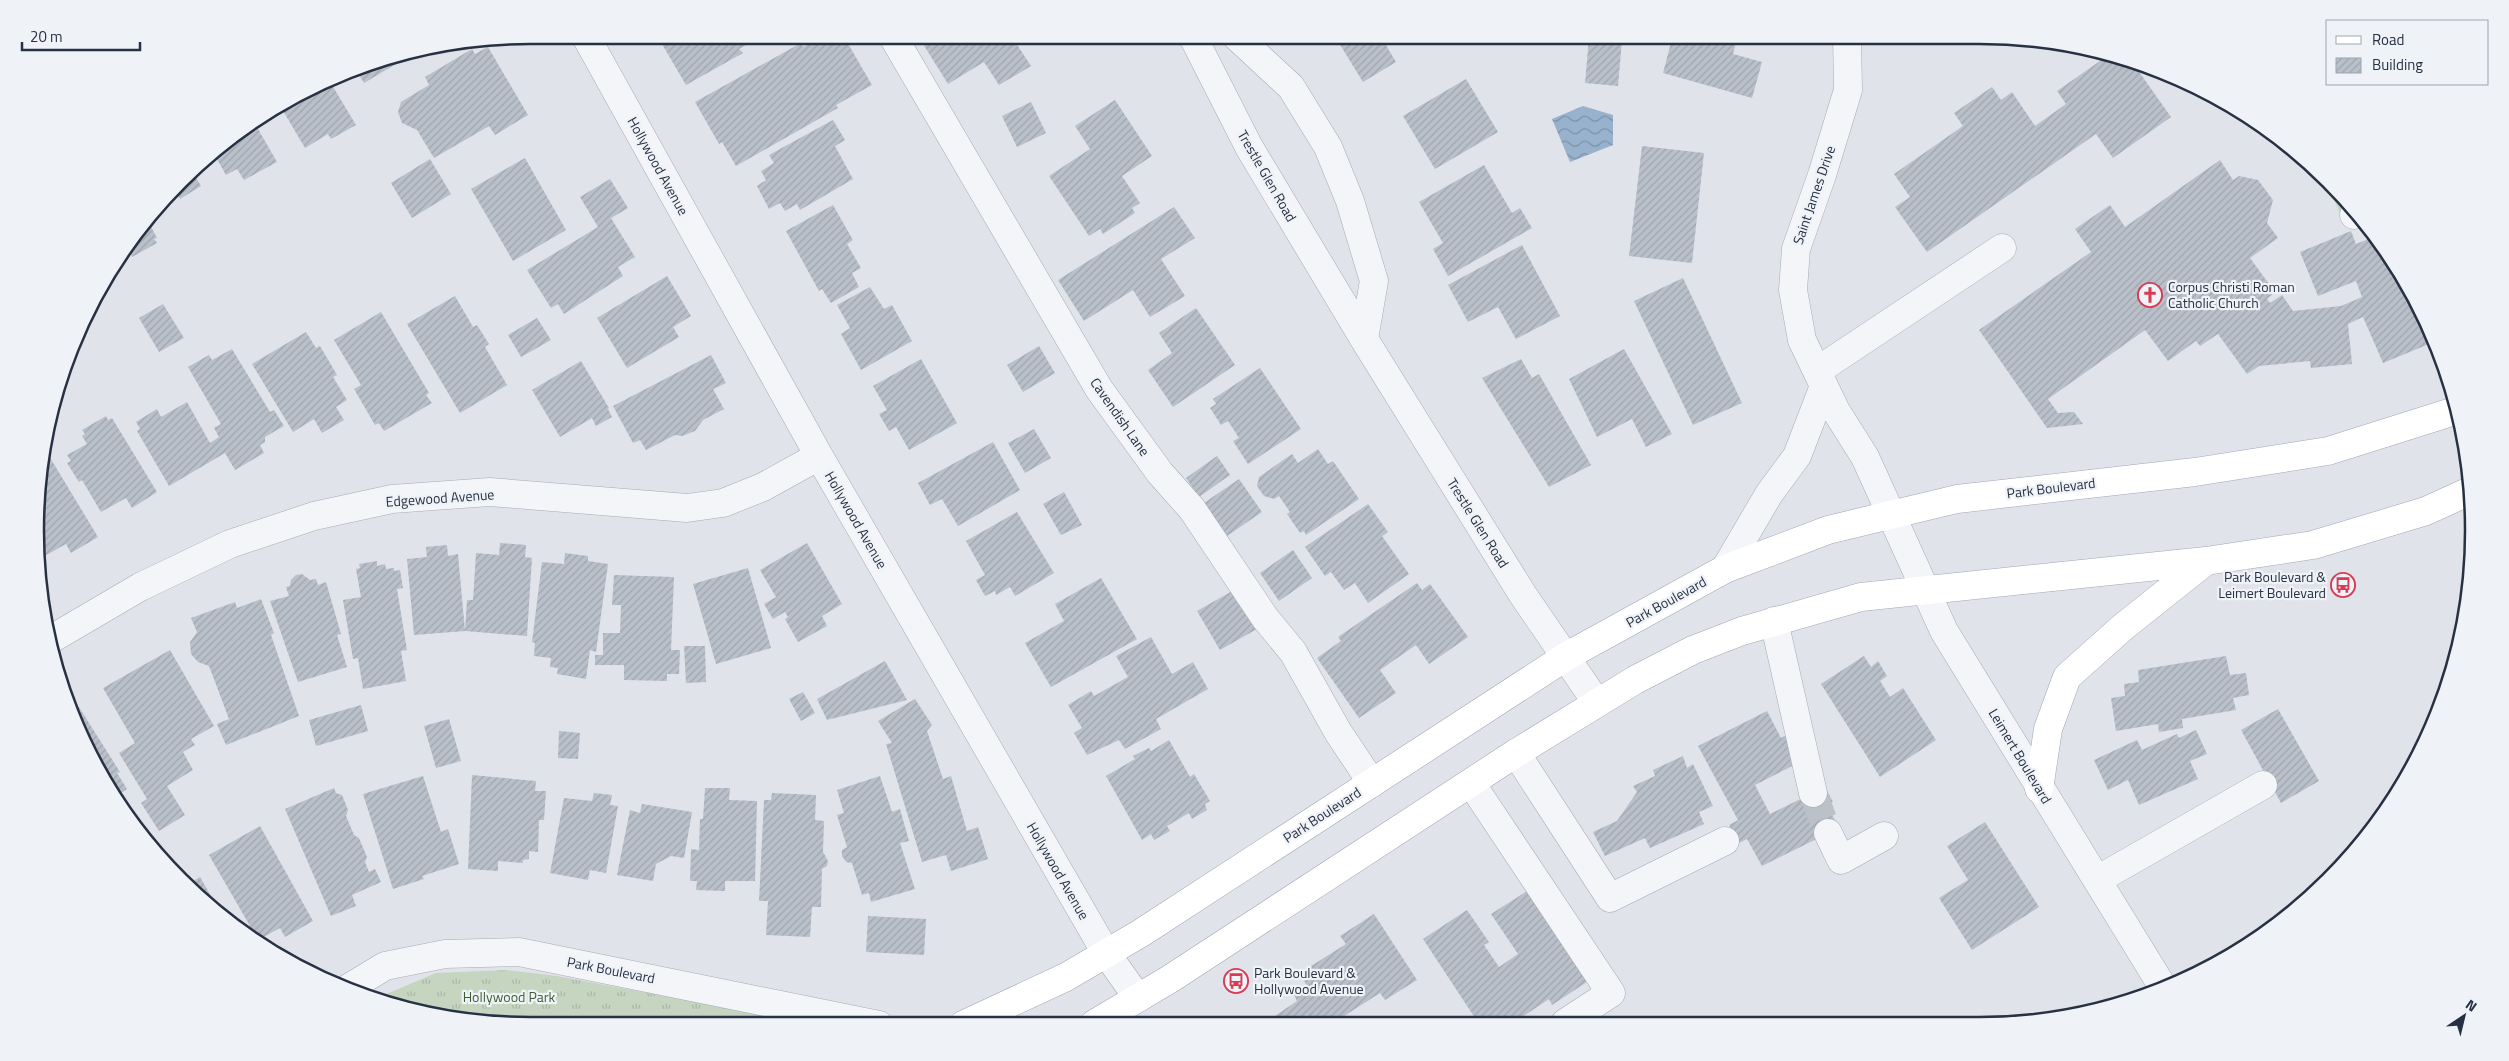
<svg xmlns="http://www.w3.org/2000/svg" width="2509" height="1061" viewBox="0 0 2509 1061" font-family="'Titillium Web',sans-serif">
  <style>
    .grass { fill: url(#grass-tufts) }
    .pitch { fill: #c5d5c0 }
    .water { fill: url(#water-waves) }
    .building { fill: url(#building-hatch) }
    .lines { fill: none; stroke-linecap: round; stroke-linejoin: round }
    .minor-tunnel { stroke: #bbc0c9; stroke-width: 28; stroke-dasharray: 28 14; stroke-linecap: butt }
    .minor-casing { stroke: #a5abb5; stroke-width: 29 }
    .major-casing { stroke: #9ea8b7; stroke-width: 29 }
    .minor { stroke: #f3f5f8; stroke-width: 28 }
    .major { stroke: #fff; stroke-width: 28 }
    .labels { text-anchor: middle; stroke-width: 4.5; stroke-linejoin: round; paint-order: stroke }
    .street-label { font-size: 14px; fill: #273143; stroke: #eff3f7 }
    .poi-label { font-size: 14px; fill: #273143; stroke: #eff3f7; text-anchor: start }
    .park-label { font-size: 14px; fill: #3b5f33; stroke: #eff3f7 }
    .rim { fill: none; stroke: #273143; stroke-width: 2.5 }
  </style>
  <defs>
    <pattern id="grass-tufts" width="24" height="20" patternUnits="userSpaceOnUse" patternTransform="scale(1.25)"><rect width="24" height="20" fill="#c5d5c0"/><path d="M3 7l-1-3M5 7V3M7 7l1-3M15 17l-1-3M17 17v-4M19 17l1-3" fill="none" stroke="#a9b7a6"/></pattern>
    <pattern id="water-waves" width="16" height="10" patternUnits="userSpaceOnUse" patternTransform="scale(1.25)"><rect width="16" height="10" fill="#98b1cd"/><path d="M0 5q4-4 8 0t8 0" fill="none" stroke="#7c91a8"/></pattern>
    <pattern id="building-hatch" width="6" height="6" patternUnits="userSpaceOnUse" patternTransform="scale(1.25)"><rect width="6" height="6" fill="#b9c0ca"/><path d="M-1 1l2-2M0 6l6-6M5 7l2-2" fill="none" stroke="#9fa5af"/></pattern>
  </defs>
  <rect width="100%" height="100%" fill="#e0e4ea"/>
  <!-- grass -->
  <path class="grass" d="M506 970 557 976 782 1018 792 1025 530 1026 434 1017 372 1000 436 973Z"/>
  <!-- pitch -->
  <path class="pitch" d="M2326 180 2356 213 2342 218Z"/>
  <!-- water -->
  <path class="water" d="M1583 106 1613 115V145L1570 162 1552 119Z"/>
  <!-- building -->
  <path class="building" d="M663 35H764L739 49 743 53 686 85 659 39 664 37Z
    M824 35H843L872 85 836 105 838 108 736 166 722 142 719 144 695 102 801 43 803 47Z
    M910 35H931L915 45Z
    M938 35H1015L1012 37 1031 66 999 85 984 62 948 84 923 44Z
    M1334 35H1380L1396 62 1363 82Z
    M1673 35H1738L1733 54 1762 62 1752 98 1663 73Z
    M1589 37 1622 40 1618 86 1585 83Z
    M488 47 528 115 495 135 489 126 434 158 417 130 402 123 398 112 401 102 429 85 425 77 472 49 475 54Z
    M423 48 364 83 355 69 371 61Z
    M2110 54 2130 59 2171 117 2113 158 2096 134 1927 252 1895 207 1910 197 1894 174 1963 126 1954 113 1992 87 2001 100 2012 92 2035 126 2066 104 2057 91Z
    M1466 79 1498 132 1435 169 1403 116Z
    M329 80 356 125 331 139 328 134 305 148 279 104Z
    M1115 100 1152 156 1122 176 1140 203 1132 208 1135 213 1103 234 1100 229 1089 236 1049 176 1090 149 1075 126Z
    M1031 102 1046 133 1017 147 1002 116Z
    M833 120 845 140 835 146 853 179 800 210 797 204 785 211 780 203 769 209 757 186 766 180 761 171 774 163 769 155Z
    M254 122 277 162 244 180 237 169 226 175 213 152Z
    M1642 146 1704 153 1692 263 1629 256Z
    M525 158 566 230 513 261 471 189Z
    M430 159 451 194 412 218 391 183Z
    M2220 160 2233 180 2239 176 2258 180 2273 200 2267 223 2278 238 2250 258 2275 292 2267 299 2270 303 2282 295 2293 311 2341 306 2362 297 2356 281 2318 296 2300 252 2351 231 2356 244 2376 236 2423 312 2434 342 2383 363 2363 317 2348 324 2352 364 2311 368 2310 361 2259 366 2247 374 2218 334 2200 346 2196 341 2168 361 2145 330 2048 399 2058 413 2074 412 2083 424 2047 428 1979 330 2091 252 2075 229 2110 205 2125 227Z
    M1484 165 1512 213 1520 208 1532 228 1448 276 1433 249 1443 243 1419 202Z
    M192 171 201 186 180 199 177 194 163 202Z
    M610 179 628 208 611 218 635 257 618 267 623 276 564 314 558 304 551 308 527 270 598 227 580 197Z
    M833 205 853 240 847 244 861 268 852 273 859 287 831 303 822 289 819 291 786 231Z
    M1174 207 1195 238 1161 259 1185 296 1150 317 1133 290 1084 321 1058 280Z
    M147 219 157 238 154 239 157 243 132 257 130 253 115 262Z
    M1522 245 1560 316 1516 339 1498 307 1468 322 1448 285Z
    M667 276 691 316 673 327 679 337 627 368 597 318Z
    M1683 278 1742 403 1693 425 1634 301Z
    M870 287 884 309 892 305 912 341 861 370 841 334 850 328 837 305Z
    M455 296 473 327 477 325 489 344 485 347 507 385 460 413 407 324Z
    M163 304 184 338 159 352 139 318Z
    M1196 308 1235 365 1173 407 1148 370 1172 353 1159 333Z
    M381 312 429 393 426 395 432 403 384 431 379 423 375 425 354 389 361 385 334 340Z
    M537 318 551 340 521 357 508 335Z
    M306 332 316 348 320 346 337 375 333 377 347 400 336 407 344 420 322 433 314 419 293 432 252 364Z
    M1039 346 1055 373 1023 392 1007 365Z
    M232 349 270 412 274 410 284 426 265 437V442L260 445 264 453 235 470 225 453 169 486 137 431 140 429 136 422 157 409 161 417 187 402 210 443 219 437 214 428 221 424 188 367 209 355 212 360Z
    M1624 349 1672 434 1646 447 1632 419 1597 437 1569 379Z
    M711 355 726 383 713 389 724 409 703 420 695 431 682 436 675 435 646 450 640 440 633 443 613 406Z
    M921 359 957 423 909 450 896 427 889 431 879 414 887 410 873 386Z
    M1521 359 1532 378 1539 374 1591 465 1549 487 1482 378Z
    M581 361 609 408 608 409 612 417 596 426 592 418 560 437 532 390Z
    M1260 368 1301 429 1248 464 1233 441 1239 438 1228 421 1221 425 1210 408 1216 404 1213 399Z
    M106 416 108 420 112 418 157 492 132 508 126 498 101 512 82 480 79 482 67 463 71 461 67 455 87 444 82 436 85 434 82 430Z
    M1034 429 1051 458 1025 473 1008 443Z
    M993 442 1020 490 958 526 942 499 930 505 918 483Z
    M43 446 98 537 71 553 66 544 43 557 37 547 35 530Z
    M1318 449 1328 464 1333 461 1359 499 1306 535 1304 531 1300 533 1287 514 1290 512 1279 496 1274 499 1264 496 1257 486 1259 477 1292 454 1298 463Z
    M1217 456 1230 475 1199 497 1186 478Z
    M1239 479 1262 512 1227 536 1204 503Z
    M1064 492 1082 525 1061 535 1043 504Z
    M1368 504 1388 532 1382 536 1409 574 1368 603 1355 583 1344 590 1331 572 1325 576 1305 547Z
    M1017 512 1054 573 1015 596 1010 587 996 595 995 591 985 596 976 580 985 575 966 541Z
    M500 543 526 545 525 557 532 558 527 636 465 631 467 600H473L476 553 499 555Z
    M807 543 842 604 822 616 827 626 798 642 785 619 788 617 785 612 773 619 764 604 776 597 760 570Z
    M447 545 448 556 458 554 465 631 414 635 407 559 427 557 426 547Z
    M1293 550 1312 578 1279 601 1260 573Z
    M565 553 588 556V561L608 564 596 652 590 650 586 679 557 674 558 668 550 667 551 658 534 656 535 643 532 642 542 562 564 564Z
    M377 561V566L385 564 386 569 394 568V571L400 570 403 588 397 589 407 650 401 651 406 681 363 689 358 658 353 659 343 600 361 597 356 569 360 568 359 564Z
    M748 568 771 648 716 664 693 584Z
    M302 574 310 580 316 579 318 585 326 582 341 634 337 635 347 667 298 682 270 601 289 596 286 587 290 586 291 580 296 575Z
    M614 575 674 577 671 650H680L679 674H667V681L624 680V665H595V655H603V633H620L621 605H612Z
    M1101 578 1137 639 1051 687 1025 643 1064 621 1055 604Z
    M1417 583 1422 590 1430 584 1468 637 1429 664 1416 645 1380 670 1396 693 1359 718 1317 658 1341 641 1338 637Z
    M1234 590 1257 629 1220 650 1197 611Z
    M261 599 274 633 271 635 299 716 226 745 217 724 229 719 209 666 198 662 191 654 190 642 197 632 191 618 235 602 237 608Z
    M1151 637 1172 674 1193 662 1208 689 1156 719 1161 729 1125 749 1119 740 1087 755 1074 733 1082 728 1068 705 1091 691 1094 696 1128 677 1116 656Z
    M684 646H705L706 682 686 683Z
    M170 650 214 726 191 739 195 745 183 752 193 770 167 786 185 815 159 831 141 803 147 799 119 753 135 743 103 688Z
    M1864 656 1871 667 1878 661 1887 676 1880 681 1890 697 1903 688 1936 740 1880 777 1821 684Z
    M2226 656 2230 675 2246 673 2249 695 2233 698 2236 710 2182 719 2183 728 2159 732 2158 724 2116 731 2111 698 2125 696 2124 684 2139 682 2138 670Z
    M885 661 907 700 827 720 817 699Z
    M803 692 815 713 801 721 789 699Z
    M915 699 932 725 927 731 943 779 951 776 967 831 978 827 988 859 951 871 946 855 922 862 886 744 892 743 878 721Z
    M77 704 120 772 117 773 127 789 115 797 101 778 70 708Z
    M361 705 368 731 316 746 309 720Z
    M2278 709 2319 781 2281 803 2241 730Z
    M1767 711 1781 738 1787 735 1800 762 1755 785 1770 814 1825 787 1833 802 1827 805 1839 828 1762 866 1747 839 1739 843 1729 825 1738 820 1698 746Z
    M449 719 461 761 436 768 424 726Z
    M2196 730 2207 754 2190 761 2198 779 2139 805 2128 780 2108 790 2094 760 2137 740 2142 750 2177 734 2179 738Z
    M559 731 580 733 578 759 558 758Z
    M1169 740 1190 777 1194 774 1210 801 1205 804 1207 810 1192 819 1189 813 1167 826 1170 831 1154 840 1151 834 1142 840 1106 776 1135 759 1133 756 1149 748 1151 751Z
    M1683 756 1687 768 1693 764 1713 806 1699 812 1704 824 1650 848 1645 838 1605 856 1593 832 1617 821 1637 792 1633 786 1655 776 1653 770Z
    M472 775 536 781 535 791H546L544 820H539L538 852 529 851V859L523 860V863L498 861V871L468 869Z
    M423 776 441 832 448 829 459 864 422 876 424 879 393 889 363 794Z
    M880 776 892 812 900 809 909 841 900 843 915 889 871 902 869 893 862 895 852 863 846 862 842 856V850L847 847 837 815 844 813 837 790Z
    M334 788 336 793 342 795 348 810 346 816 354 835 359 838 367 857 365 862 369 872 375 869 381 882 352 895 356 906 331 916 285 809Z
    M705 788H730L729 800 757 801 755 881H725V891L696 890 697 881H690L691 849 699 850 700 819H703Z
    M594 793 612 795 610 805 618 806 606 873 590 870 588 880 550 873 564 798 592 801Z
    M772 793 816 795 815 820 824 821 823 852 828 861 827 866 822 869 821 907H812L810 937 766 935 768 901H759L764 800H771Z
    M642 804 692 812 684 858 671 856 656 864 653 881 617 875 630 810 640 813Z
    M1985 822 2039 907 1972 950 1939 898 1968 880 1947 846Z
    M260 826 313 921 285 937 280 928 258 940 209 855Z
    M200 877 223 917 204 903 186 885Z
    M1532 888 1593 978 1552 1005 1549 999 1513 1023H1488L1483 1016 1477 1021 1423 939 1467 910 1489 942 1484 945 1499 967 1518 954 1491 914Z
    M1374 914 1417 980 1385 1000 1380 993 1341 1018 1344 1024H1316L1307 1015 1294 1024H1263L1297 1001 1294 995 1307 986 1300 973 1346 944 1340 936Z
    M868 916 926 919 924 955 866 952Z"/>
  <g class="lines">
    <!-- minor-tunnel -->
    <path class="minor-tunnel" d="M1813 793 1828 833"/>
    <defs>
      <path id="minor" d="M585 35 819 456 1106 953 1138 998
        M892 35 1099 389 1160 473 1192 509 1265 618 1293 652 1338 732 1372 783
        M1192 35 1249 147 1364 339 1523 595 1597 703
        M1235 35 1291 87 1328 147 1350 201 1374 281 1364 339
        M1847 35 1848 90 1822 175 1796 249 1793 290 1802 340 1836 411 1865 457 1944 631 2164 989
        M2354 215 2357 213
        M1817 371 2002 248
        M1725 569 1769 494 1797 456 1824 386
        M1774 621 1813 793
        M48 641 140 587 230 544 314 516 392 499 490 492 687 508 723 503 763 487 819 456
        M1516 753 1610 898 1725 841
        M1471 783 1611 993 1565 1023
        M1828 833 1841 860 1884 836
        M2097 880 2263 785
        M347 989 385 966 445 954 519 952 879 1025"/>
      <path id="major" d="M2039 789 2048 729 2067 677 2123 627 2206 561
        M1094 1024 1170 979 1516 753 1635 680 1693 650 1742 631 1861 597 2206 561 2313 545 2426 511 2472 490
        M963 1025 1066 977 1141 933 1567 656 1725 569 1828 530 1957 499 2195 472 2328 451 2458 410"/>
    </defs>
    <!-- minor casing -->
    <use href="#minor" class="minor-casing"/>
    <!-- major casing -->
    <use href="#major" class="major-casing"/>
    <!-- minor -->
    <use href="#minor" class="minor"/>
    <!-- major -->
    <use href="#major" class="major"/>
  </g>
  <!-- icons -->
  <defs>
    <symbol id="church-ring" viewBox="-11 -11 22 22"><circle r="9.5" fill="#eff3f7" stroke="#d93b53" stroke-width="1.5"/><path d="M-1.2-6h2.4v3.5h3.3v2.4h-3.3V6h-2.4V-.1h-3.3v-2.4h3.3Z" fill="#d93b53"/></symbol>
    <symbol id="bus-ring" viewBox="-11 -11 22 22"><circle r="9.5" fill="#eff3f7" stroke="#d93b53" stroke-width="1.5"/><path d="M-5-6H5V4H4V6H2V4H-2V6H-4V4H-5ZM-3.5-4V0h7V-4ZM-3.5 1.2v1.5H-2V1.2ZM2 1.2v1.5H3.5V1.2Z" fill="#d93b53"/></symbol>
  </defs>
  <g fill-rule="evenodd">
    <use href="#church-ring" x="2136" y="281" width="28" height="28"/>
    <use href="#bus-ring" x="2329" y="571" width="28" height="28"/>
    <use href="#bus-ring" x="1222" y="967" width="28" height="28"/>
  </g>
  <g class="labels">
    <!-- street labels -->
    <g class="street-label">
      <text transform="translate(658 166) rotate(61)" y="5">Hollywood Avenue</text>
      <text transform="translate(1267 176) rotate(60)" y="5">Trestle Glen Road</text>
      <text transform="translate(1814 195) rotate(-71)" y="5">Saint James Drive</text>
      <text transform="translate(1120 417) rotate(55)" y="5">Cavendish Lane</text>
      <text transform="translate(2051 488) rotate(-7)" y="5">Park Boulevard</text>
      <text transform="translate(440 498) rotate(-4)" y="5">Edgewood Avenue</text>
      <text transform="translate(856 520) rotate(60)" y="5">Hollywood Avenue</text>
      <text transform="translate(1478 523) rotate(58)" y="5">Trestle Glen Road</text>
      <text transform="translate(1666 602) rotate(-29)" y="5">Park Boulevard</text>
      <text transform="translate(2020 756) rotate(59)" y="5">Leimert Boulevard</text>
      <text transform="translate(1322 815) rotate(-33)" y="5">Park Boulevard</text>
      <text transform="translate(1058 871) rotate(60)" y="5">Hollywood Avenue</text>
      <text transform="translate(611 970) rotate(11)" y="5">Park Boulevard</text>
    </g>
    <!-- poi labels -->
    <g class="poi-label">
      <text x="2168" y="292">Corpus Christi Roman<tspan x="2168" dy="16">Catholic Church</tspan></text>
      <text x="2326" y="582" text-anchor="end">Park Boulevard &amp;<tspan x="2326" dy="16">Leimert Boulevard</tspan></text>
      <text x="1254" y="978">Park Boulevard &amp;<tspan x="1254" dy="16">Hollywood Avenue</tspan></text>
    </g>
    <!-- park labels -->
    <g class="park-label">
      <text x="509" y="1002">Hollywood Park</text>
    </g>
  </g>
  <!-- crop -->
  <path d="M0 0H2509V1061H0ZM530 44H1979A486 486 0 0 1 2465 530V531A486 486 0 0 1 1979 1017H530A486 486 0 0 1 44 531V530A486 486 0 0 1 530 44Z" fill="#eff3f7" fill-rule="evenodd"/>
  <path class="rim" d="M530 44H1979A486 486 0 0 1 2465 530V531A486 486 0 0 1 1979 1017H530A486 486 0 0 1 44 531V530A486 486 0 0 1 530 44Z"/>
  <!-- legend -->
  <rect x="2326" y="20" width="162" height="65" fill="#eff3f7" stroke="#9fa5af"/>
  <rect x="2336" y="36" width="25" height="8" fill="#ffffff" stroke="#9fa5af"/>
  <text x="2372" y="45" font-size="15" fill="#273143">Road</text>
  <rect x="2336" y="58" width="25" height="15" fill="url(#building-hatch)" stroke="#9fa5af"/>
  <text x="2372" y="70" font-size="15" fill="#273143">Building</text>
  <!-- north arrow -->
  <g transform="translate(2464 1016) rotate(35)" stroke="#eff3f7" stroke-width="4" paint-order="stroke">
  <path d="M0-4L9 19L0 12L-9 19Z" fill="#273143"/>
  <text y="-8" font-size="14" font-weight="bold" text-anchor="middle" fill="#273143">N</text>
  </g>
  <!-- scale -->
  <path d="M22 42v8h118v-8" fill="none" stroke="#273143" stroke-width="2.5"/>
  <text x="30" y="42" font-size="15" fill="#273143" stroke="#eff3f7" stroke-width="4" paint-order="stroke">20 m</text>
</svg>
